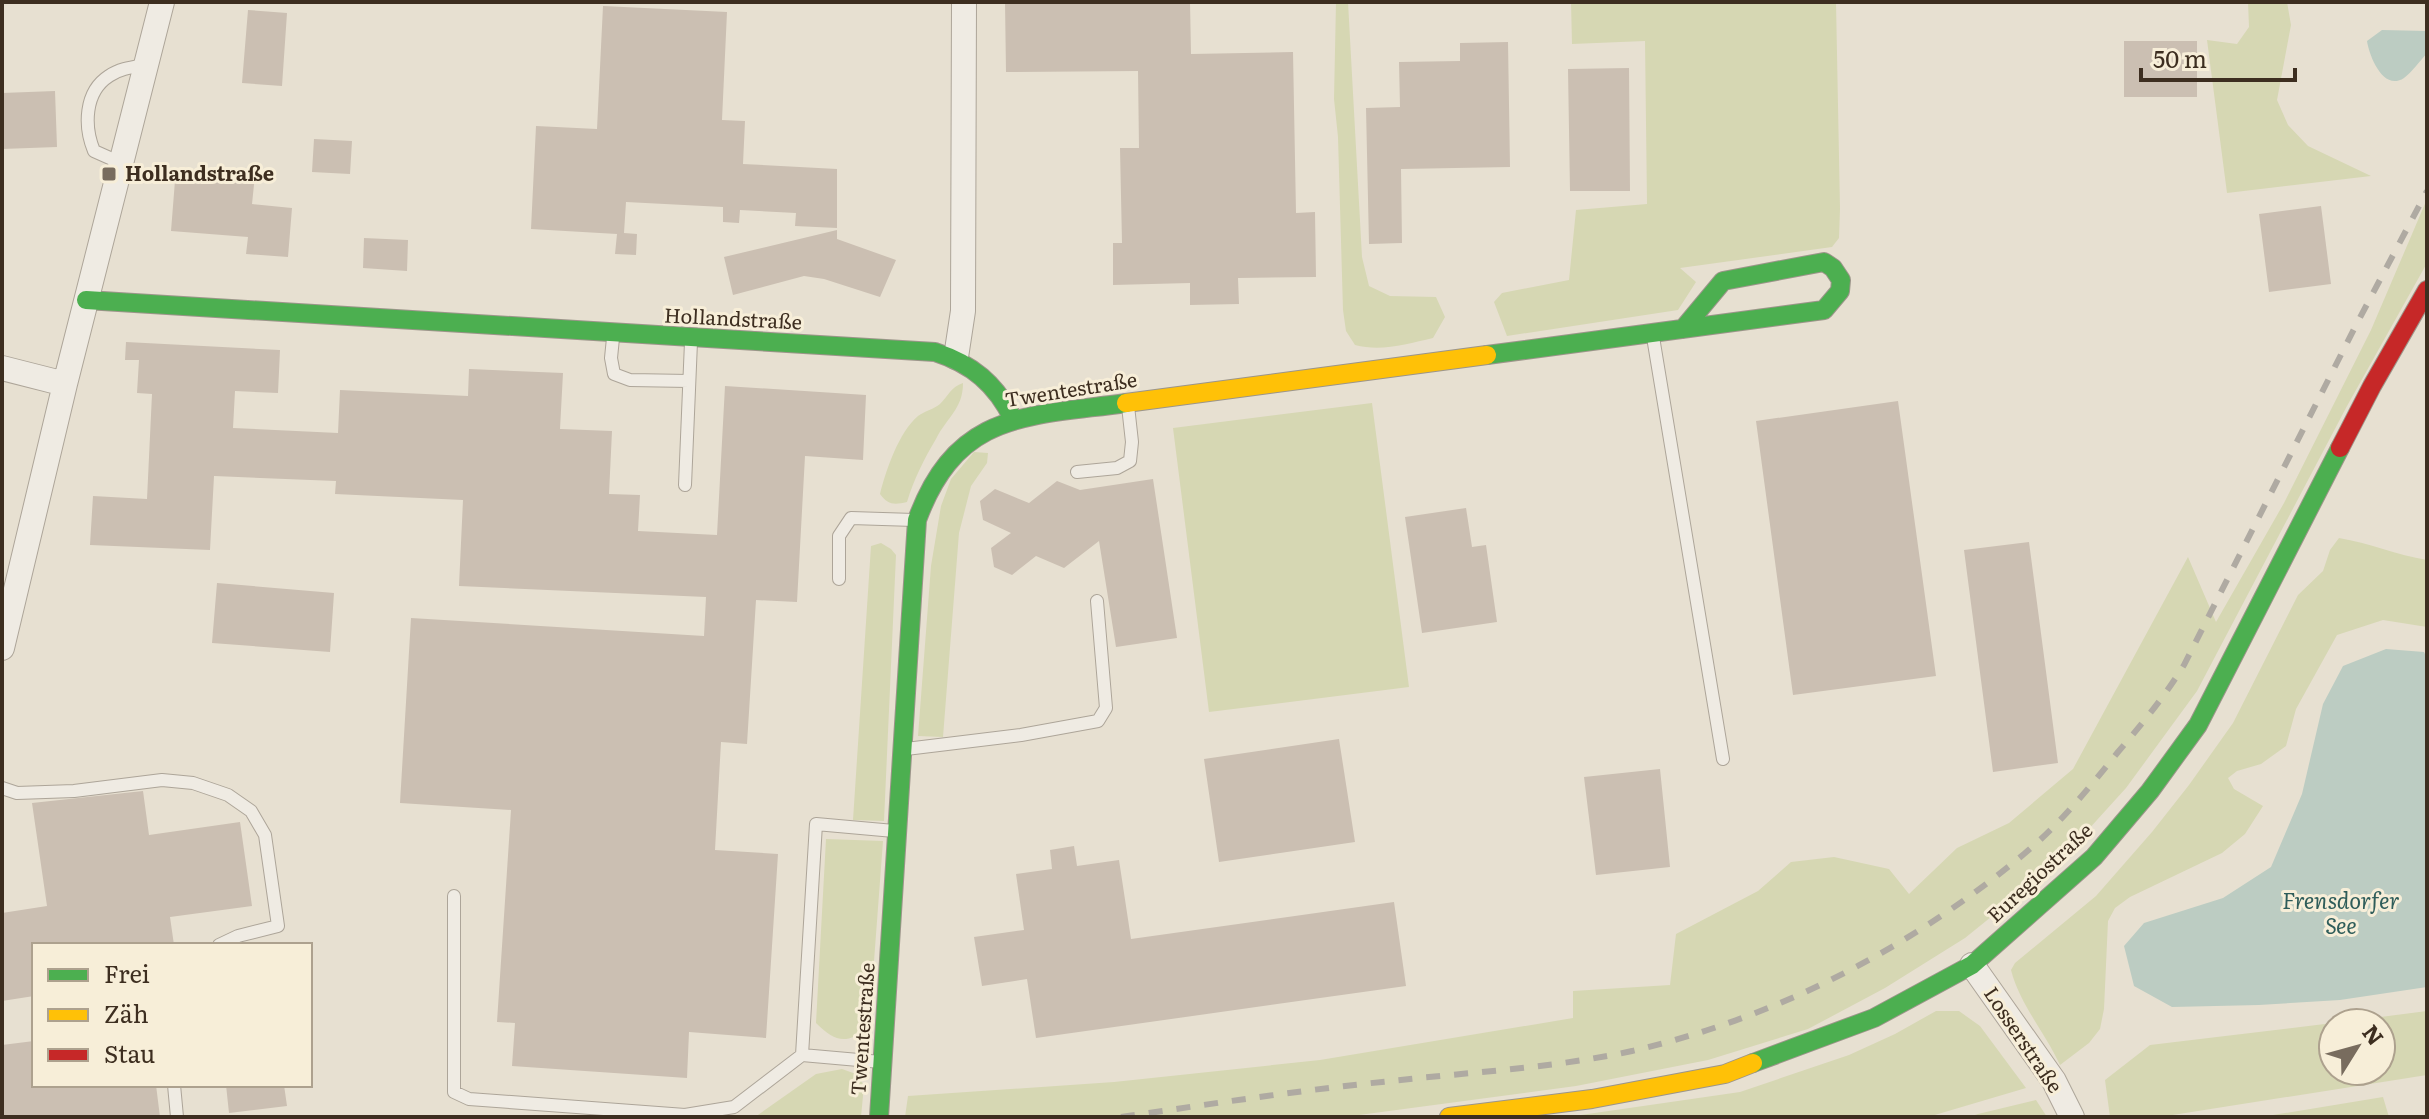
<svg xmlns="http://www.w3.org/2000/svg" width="2429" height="1119" viewBox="0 0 2429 1119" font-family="Literata,serif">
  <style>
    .green { fill: #d6d7b3 }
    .water { fill: #bcccc2 }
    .building { fill: #cbbfb2 }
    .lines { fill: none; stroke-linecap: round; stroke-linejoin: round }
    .lane-casing { stroke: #ada599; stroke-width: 14 }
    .street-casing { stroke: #ada599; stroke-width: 26 }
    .fast-casing { stroke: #9c958a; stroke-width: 20 }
    .slow-casing { stroke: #9c958a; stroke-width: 20 }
    .jam-casing { stroke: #9c958a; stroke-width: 20 }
    .lane { stroke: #efebe3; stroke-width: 12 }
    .street { stroke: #efebe3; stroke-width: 24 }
    .fast { stroke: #4caf50; stroke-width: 18 }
    .slow { stroke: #ffc107; stroke-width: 18 }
    .jam { stroke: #c62828; stroke-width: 18 }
    .rail { stroke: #afaaa2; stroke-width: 6; stroke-dasharray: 14 14; stroke-linecap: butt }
    .poi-dot { fill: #786c5e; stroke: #f7eed8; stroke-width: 3 }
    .labels { text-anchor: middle; stroke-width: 6; stroke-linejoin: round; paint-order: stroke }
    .poi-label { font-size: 20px; font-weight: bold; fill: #3d2e20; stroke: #f7eed8; text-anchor: start }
    .street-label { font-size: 20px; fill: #3d2e20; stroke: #f7eed8 }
    .water-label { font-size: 22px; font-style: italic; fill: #2f5d5a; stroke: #f7eed8 }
  </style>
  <rect width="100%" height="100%" fill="#e7e0d1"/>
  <!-- green -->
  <path class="green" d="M1336 2H1348L1362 257 1369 286 1390 296 1436 297 1445 317 1433 338C1407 344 1381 352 1355 345L1346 331 1343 310 1338 137 1334 99Z
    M1571 2H1836L1840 209 1839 238 1832 247 1680 268 1696 282 1678 310 1507 336 1494 302 1502 293 1569 280 1576 210 1647 204 1645 41 1572 44Z
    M2248 2H2287L2291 25 2277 100 2288 125 2308 146 2371 176 2227 193 2207 40 2237 44 2249 27Z
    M2427 199V263L2347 406 2197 691 2126 788 2058 863 1965 938 1885 988 1808 1029 1708 1060 1576 1086 1344 1117H905L908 1096 1114 1082 1320 1060 1573 1018V991L1670 985 1676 934 1758 891 1791 862 1834 857 1889 869 1909 894 1957 848 2009 823 2073 769 2188 557 2216 622 2284 503 2371 330Z
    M963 383C963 409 947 417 936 439 924 459 914 479 907 502 894 505 888 505 880 494 886 470 899 432 918 416 925 411 934 409 940 404 948 396 951 387 963 383Z
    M1372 403 1409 687 1209 712 1173 428Z
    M974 452 988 453 987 463 971 486 959 533 943 737 918 736 931 566 941 506 951 479Z
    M2339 538C2369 543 2397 555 2427 560V627L2383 620 2337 635 2296 709 2286 746 2261 764 2237 771 2228 778 2234 789 2263 806 2245 834 2222 853 2130 897 2115 908 2108 921 2104 1009 2100 1029 2089 1043 2060 1065C2045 1032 2020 1005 2011 970L2015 963 2096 896 2152 832 2189 785 2233 723 2298 595 2323 571 2330 550Z
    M881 543 891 549 896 555 884 821 853 820 871 546Z
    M826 839 883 841 869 1028C846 1044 836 1043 816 1023Z
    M1936 1011H1959L1980 1026 2026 1088 1928 1117H1567L1740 1092 1849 1055 1895 1034Z
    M2427 1011V1075L2160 1117H2110L2105 1080 2150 1045 2333 1023V1071H2381V1023H2334Z
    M842 1069 856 1074 864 1085 861 1117H755L816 1074Z
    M2383 1097 2389 1117H2261Z
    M2036 1100 2047 1117H1969L1978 1114Z"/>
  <!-- water -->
  <path class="water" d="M2382 30 2427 31V53C2420 61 2412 72 2404 78 2383 92 2369 55 2367 41Z
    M2386 649 2424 652 2427 658V987L2340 1000 2259 1005 2172 1007 2134 986 2124 946 2144 923 2223 898 2271 867 2302 794 2323 704 2343 666Z"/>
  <!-- building -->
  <path class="building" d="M1005 2H1190L1191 54 1293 52 1296 213 1315 212 1316 277 1238 278 1239 304 1190 305V283L1113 285V243H1122L1120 148H1139L1138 71 1006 72Z
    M603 6 727 12 722 120 745 121 743 164 837 169V228L795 226 796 213 740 210 739 223 723 222V207L626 202 624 233 637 234 636 255 615 254 617 234 531 229 536 126 597 129Z
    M248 10 287 13 282 86 242 83Z
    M2124 41H2197V97H2124Z
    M1508 42 1510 167 1401 169 1402 243 1369 244 1366 108 1400 107 1399 62 1460 61V43Z
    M1629 68 1630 191H1570L1568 69Z
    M55 91 57 147 2 149V93Z
    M314 139 352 141 350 174 312 172Z
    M176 168 255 175 252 204 292 208 288 257 246 254 248 237 171 231Z
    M2321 206 2331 284 2269 292 2259 214Z
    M837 230V239L896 260 880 297 824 279 804 276 733 295 724 257Z
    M364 238 408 240 407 271 363 268Z
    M126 342 280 350 278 393 235 391 233 428 338 433 340 390 468 396 469 369 563 373 560 429 612 431 609 494 640 495 638 531 717 535 725 386 866 395 863 460 805 456 797 602 756 600 747 744 721 742 715 850 778 854 766 1038 689 1032 687 1078 512 1066 515 1023 497 1022 511 810 400 803 411 618 704 636 706 597 459 586 463 500 335 494 336 481 214 476 210 550 90 545 93 496 147 499 152 394 137 393 139 360H125Z
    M1898 401 1936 676 1793 695 1756 421Z
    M1153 479 1177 638 1116 647 1099 541 1064 568 1036 556 1012 575 994 567 991 548 1011 533 983 520 980 501 995 489 1029 503 1057 481 1080 490Z
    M1466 508 1472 547 1486 545 1497 622 1422 633 1405 517Z
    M2029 542 2058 763 1993 772 1964 550Z
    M217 583 334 593 330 652 212 643Z
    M1339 739 1355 842 1219 862 1204 759Z
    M1660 769 1670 867 1596 875 1584 777Z
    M143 791 149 835 240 822 252 906 170 917 174 945H34V996L2 1001V913L47 906 32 803Z
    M1074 846 1077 866 1119 860 1131 939 1394 902 1406 986 1036 1038 1027 979 982 986 974 937 1024 930 1016 874 1052 869 1050 850Z
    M34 1041V1085H156L160 1117H2V1045Z
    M226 1085H284L287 1106 229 1113Z"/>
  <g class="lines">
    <defs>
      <path id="lane" d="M121 163 94 151C84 127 84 92 109 76 120 68 134 67 146 65
        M1653 337 1723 759
        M613 338 611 358 614 374 630 380 689 381
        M1077 472 1117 468 1130 461 1132 442 1128 406
        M685 485 691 342
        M839 579V536L851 518 914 520
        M906 749 1021 735 1098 721 1106 708 1097 601
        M2 788 17 793 74 791 162 780 193 783 228 795 251 811 265 835 278 926 238 936 219 945
        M454 896V1092L469 1099 685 1115 734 1107 802 1055
        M881 1062 802 1055 816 824 894 831
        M174 1085 177 1117"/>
      <path id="street" d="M956 357 963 311 964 2
        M2 368 65 384
        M2 648 65 384 162 2
        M1972 965 2054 1081 2072 1117"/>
      <path id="fast" d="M86 300 935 352C972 364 996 384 1013 419
        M1487 355 1824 310 1840 291 1841 280 1833 268 1824 262 1723 281 1683 329
        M1753 1063 1874 1018 1972 965 2094 857 2150 791 2198 725 2340 448
        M879 1117 917 520C957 411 1026 417 1126 403"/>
      <path id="slow" d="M1126 403 1487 355
        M1449 1117 1592 1099 1725 1074 1753 1063"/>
      <path id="jam" d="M2340 448 2372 386 2427 290"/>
    </defs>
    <!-- lane casing -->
    <use href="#lane" class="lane-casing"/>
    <!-- street casing -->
    <use href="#street" class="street-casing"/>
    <!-- fast casing -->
    <use href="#fast" class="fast-casing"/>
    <!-- slow casing -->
    <use href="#slow" class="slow-casing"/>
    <!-- jam casing -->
    <use href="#jam" class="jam-casing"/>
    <!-- lane -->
    <use href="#lane" class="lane"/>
    <!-- street -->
    <use href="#street" class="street"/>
    <!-- fast -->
    <use href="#fast" class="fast"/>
    <!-- slow -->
    <use href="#slow" class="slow"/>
    <!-- jam -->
    <use href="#jam" class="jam"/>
    <!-- rail -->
    <path class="rail" d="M1121 1117C1211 1104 1301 1090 1391 1081 1471 1072 1554 1068 1632 1051 1776 1018 1911 948 2024 854 2060 824 2089 788 2118 752 2142 724 2165 696 2184 665L2355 327 2427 191"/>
  </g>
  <!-- markers -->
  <rect class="poi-dot" x="101" y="166" width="16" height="16" rx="4"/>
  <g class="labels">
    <!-- poi labels -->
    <g class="poi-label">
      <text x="125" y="181">Hollandstraße</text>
    </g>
    <!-- street labels -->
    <g class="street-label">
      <text transform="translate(733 319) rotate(3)" y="7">Hollandstraße</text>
      <text transform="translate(1071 390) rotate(-9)" y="7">Twentestraße</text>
      <text transform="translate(2040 873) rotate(-43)" y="7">Euregiostraße</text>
      <text transform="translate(863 1029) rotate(-86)" y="7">Twentestraße</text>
      <text transform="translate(2023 1040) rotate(56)" y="7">Losserstraße</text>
    </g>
    <!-- water labels -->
    <g class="water-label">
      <text x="2341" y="909">Frensdorfer<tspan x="2341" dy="25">See</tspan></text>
    </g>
  </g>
  <!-- border -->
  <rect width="2429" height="1119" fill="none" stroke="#3d2e20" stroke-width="8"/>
  <!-- legend -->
  <rect x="32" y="943" width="280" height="144" fill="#f7eed8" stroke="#ada18e" stroke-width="2"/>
  <rect x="48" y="969" width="40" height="12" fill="#4caf50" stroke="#ada18e" stroke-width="2"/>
  <text x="104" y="983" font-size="24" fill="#3d2e20">Frei</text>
  <rect x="48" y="1009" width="40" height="12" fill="#ffc107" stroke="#ada18e" stroke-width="2"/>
  <text x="104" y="1023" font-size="24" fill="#3d2e20">Zäh</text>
  <rect x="48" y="1049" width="40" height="12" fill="#c62828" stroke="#ada18e" stroke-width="2"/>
  <text x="104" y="1063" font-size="24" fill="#3d2e20">Stau</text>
  <!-- north arrow -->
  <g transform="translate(2357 1047) rotate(53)"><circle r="38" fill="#f7eed8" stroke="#ada18e" stroke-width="2"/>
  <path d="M0-6L14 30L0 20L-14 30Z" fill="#786c5e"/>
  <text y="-12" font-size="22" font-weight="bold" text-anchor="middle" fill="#3d2e20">N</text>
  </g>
  <!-- scale -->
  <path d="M2141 68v12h154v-12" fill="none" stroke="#3d2e20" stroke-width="4"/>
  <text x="2153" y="68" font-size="24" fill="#3d2e20" stroke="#f7eed8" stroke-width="6" paint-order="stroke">50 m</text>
</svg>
